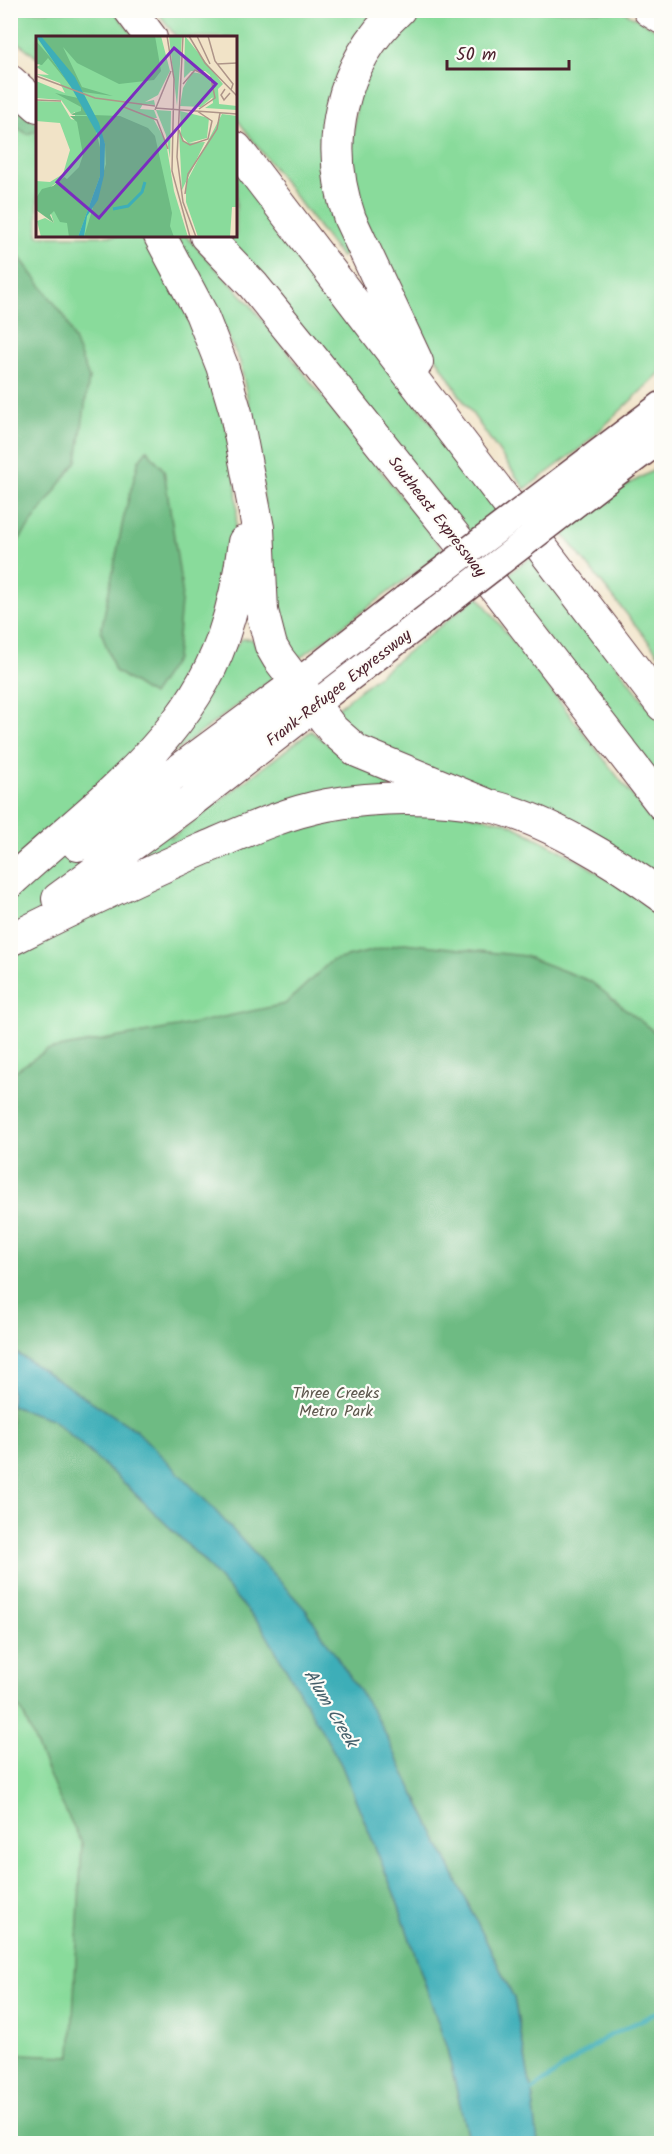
<svg xmlns="http://www.w3.org/2000/svg" width="672" height="2154" viewBox="0 0 672 2154" font-family="Kalam,sans-serif">
  <style>
    .green { fill: #89db9b; stroke: #6a7d63; stroke-width: 1.5 }
    .forest { fill: #6ebb83; stroke: #5c6d57; stroke-width: 1.5 }
    .water { fill: #3daeb8; stroke: #446672; stroke-width: 1.5 }
    .lines { fill: none; stroke-linecap: round; stroke-linejoin: round }
    .stream { stroke: #3daeb8; stroke-width: 4.5 }
    .primary-casing { stroke: #633c42; stroke-width: 30 }
    .motorway-casing { stroke: #633c42; stroke-width: 34 }
    .primary { stroke: #fff; stroke-width: 27 }
    .motorway { stroke: #fff; stroke-width: 32 }
    .primary-bridge-casing { stroke: #633c42; stroke-width: 30; stroke-linecap: butt }
    .primary-bridge { stroke: #fff; stroke-width: 27 }
    .labels { text-anchor: middle; stroke-width: 4.5; stroke-linejoin: round; paint-order: stroke }
    .street-label { font-size: 16px; fill: #4a1f2b; stroke: #fdfcf7 }
    .park-label { font-size: 16px; fill: #5d574d; stroke: #fdfcf7 }
    .water-label { font-size: 18px; font-style: italic; fill: #445f6a; stroke: #fdfcf7 }
    .inset-river { fill: none; stroke: #3daeb8; stroke-width: 3 }
    .inset-road { fill: none; stroke: #ae9589; stroke-width: 1.5 }
    .view { fill: #7b2cbf; fill-opacity: 0.15; stroke: #7b2cbf; stroke-width: 3 }
    .inset-edge { fill: none; stroke: #4a1f2b; stroke-width: 3 }
  </style>
  <rect width="100%" height="100%" fill="#fdfcf7"/>
  <filter id="ink" filterUnits="userSpaceOnUse"><feTurbulence type="fractalNoise" baseFrequency=".0167" numOctaves="2"/><feDisplacementMap in="SourceGraphic" scale="12" xChannelSelector="R" yChannelSelector="G"/><feConvolveMatrix kernelMatrix="1 2 1 2 8 2 1 2 1" color-interpolation-filters="sRGB"/></filter>
  <filter id="wash" filterUnits="userSpaceOnUse"><feTurbulence type="fractalNoise" baseFrequency=".008" numOctaves="4" result="noise"/><feDisplacementMap in="SourceGraphic" scale="24" xChannelSelector="R" yChannelSelector="G"/><feGaussianBlur stdDeviation="1.35" result="paint"/><feColorMatrix in="noise" values="0 0 0 0 0 0 0 0 0 0 0 0 0 0 0 0 0 1.4 0 .05"/><feComposite in="paint" operator="in"/></filter>
  <g filter="url(#wash)">
    <rect width="100%" height="100%" fill="#f1e3c7"/>
    <!-- green -->
    <path class="green" d="M10 11H114L135 37 38 38 37 58 11 36Z
      M157 11H384L340 74 352 252 341 257 236 118V38L176 37Z
      M416 11H623L661 32V372L582 447 525 489 462 399 399 298 347 182 360 77 387 36Z
      M11 123 27 133 37 131 38 236H140C191 300 236 425 237 507 237 526 232 546 230 566 227 596 226 626 225 657L242 639H252L276 676 168 757 171 838 311 731 348 759 405 782 306 822 366 809 450 811 506 822 577 859 661 914 662 2143H58L20 2055 11 2143Z
      M236 168 498 510 468 535 226 236H236Z
      M173 236H186L249 303 444 551 301 657H292L275 626 260 459 240 362 207 294Z
      M661 466V657L561 532 615 492Z
      M533 556 661 723V785L501 579Z
      M478 596 661 833V885L345 732 336 709Z"/>
    <!-- forest -->
    <path class="forest" d="M10 101 37 123V131L27 134 11 123Z
      M11 246 65 317 89 378 77 461 11 551Z
      M147 450 164 470 182 590 176 659 152 695 115 671 101 631 124 516 139 460Z
      M404 943 525 956 590 981 661 1037V2143H538L533 2099 514 1998 379 1721 42 1371 11 1349V1074L47 1050 177 1027 285 1004 331 961Z
      M11 1406 52 1419 124 1483 201 1558 262 1627 341 1764 396 1898 447 2049 469 2143H11L20 2054 71 2056 82 1843 57 1794 22 1711 11 1703Z"/>
    <!-- water -->
    <path class="water" d="M10 1349 136 1430 210 1505 306 1610 379 1721 514 1998 533 2099 538 2143H469L447 2049 396 1898 341 1764 262 1627 201 1558 124 1483 52 1419 11 1406Z"/>
    <g class="lines">
      <!-- stream -->
      <path class="stream" d="M527 2094 605 2038 662 2010"/>
    </g>
  </g>
  <g filter="url(#ink)">
    <g class="lines">
      <defs>
        <path id="primary" d="M589 460 662 405
          M606 480 662 438
          M297 683 405 599
          M313 706 423 621"/>
        <path id="motorway" d="M130 10 151 38
          M399 10C340 64 323 144 350 219L417 362
          M649 10 662 18
          M10 81 38 106
          M236 148 662 705
          M160 236 201 313 222 366 236 413 258 528 262 611 271 646 278 658 333 730 357 751 490 806
          M206 236 253 285 309 354 469 554 662 804
          M78 845 297 683
          M10 882C87 811 186 743 222 640 233 608 240 576 244 542
          M58 899 190 802 313 706
          M10 940C74 908 138 877 203 849 243 832 284 813 327 805 379 796 437 796 490 806 545 818 616 862 662 896"/>
      </defs>
      <!-- primary casing -->
      <use href="#primary" class="primary-casing"/>
      <!-- motorway casing -->
      <use href="#motorway" class="motorway-casing"/>
      <!-- primary -->
      <use href="#primary" class="primary"/>
      <!-- motorway -->
      <use href="#motorway" class="motorway"/>
      <defs>
        <path id="primary-bridge" d="M405 599 589 460
          M423 621 606 480"/>
      </defs>
      <!-- primary-bridge casing -->
      <use href="#primary-bridge" class="primary-bridge-casing"/>
      <!-- primary-bridge -->
      <use href="#primary-bridge" class="primary-bridge"/>
    </g>
  </g>
  <g class="labels">
    <!-- street labels -->
    <g class="street-label">
      <text transform="translate(438 516) rotate(52)" y="6">Southeast Expressway</text>
      <text transform="translate(338 687) rotate(-38)" y="6">Frank-Refugee Expressway</text>
    </g>
    <!-- park labels -->
    <g class="park-label">
      <text x="336" y="1398">Three Creeks<tspan x="336" dy="18">Metro Park</tspan></text>
    </g>
    <!-- water labels -->
    <g class="water-label">
      <text transform="translate(331 1708) rotate(59)" y="6">Alum Creek</text>
    </g>
  </g>
  <!-- overview -->
  <g transform="translate(36 36)">
    <rect width="201" height="201" fill="#f1e3c7"/>
    <path d="M0 0H125L134 35 122 59 109 66 118 64 119 69 107 68 104 73 118 74 121 82H117L130 106 138 155 152 201H5L1 185 9 182 18 187 14 175 28 141 0 162V145L14 146 27 138 34 114 24 87 0 85V65L25 66 35 83 39 84V76L35 78 25 64 0 62V45L29 57 24 47 0 38 13 39 0 31 4 29ZM133 0H146L141 70ZM149 0 187 48 182 53 183 68 201 70V74L169 72 177 67 174 39 169 35H155L148 42ZM156 36 172 39 179 59 165 71 144 70 147 52ZM120 74 135 75 134 122 130 99ZM144 75 173 82 171 102 152 107 145 99ZM186 78 201 80V171H196L194 201H162L150 166V147ZM143 96 149 107 169 106 146 154Z" fill="#89db9b"/>
    <path d="M5 0H119L125 35 118 44 83 48 41 27 27 11 46 51 77 60 47 56ZM0 5 14 21 37 53 12 22 6 29 0 28ZM19 57 42 62 51 79H37L35 78 45 75V71ZM57 79 84 80 112 92 119 100 136 177 134 190 138 201H48L70 128 69 108ZM34 80H51L58 88 66 119 64 140 42 201H33L31 187 24 186 18 175 14 179 18 187 0 174V162L6 153 17 150 28 141 31 143 43 131 47 119 41 86Z" fill="#6ebb83"/>
    <path d="M0 0H5L39 41 63 87 69 108 68 139 62 164 51 180 48 201H42L64 140V103L35 51Z" fill="#3daeb8"/>
    <path class="inset-river" d="M77 173 92 170 106 156 109 146"/>
    <path class="inset-road" d="M131 0 138 43 136 135 154 201M147 0 141 121 147 166 160 201M153 0 169 27 201 60M161 0 174 28M172 0 179 25 197 48 195 54M181 28 201 27M0 40 59 62 119 70M147 48 159 34 175 42 179 62 163 73M189 53 185 59 188 64 194 57M0 64 25 65M88 71 121 84 132 113M119 72 201 78M119 74 135 35M143 94 147 105 154 109 172 103 176 85 161 75M149 158 152 138 181 93 184 77"/>
    <path class="view" d="M138 12 180 48 63 182 21 146Z"/>
    <rect width="201" height="201" class="inset-edge"/>
  </g>
  <!-- margin -->
  <rect width="672" height="2154" fill="none" stroke="#fdfcf7" stroke-width="36"/>
  <!-- scale -->
  <path d="M447 60v9h122v-9" fill="none" stroke="#4a1f2b" stroke-width="3"/>
  <text x="456" y="60" font-size="18" fill="#4a1f2b" stroke="#fdfcf7" stroke-width="4.5" paint-order="stroke">50 m</text>
</svg>
